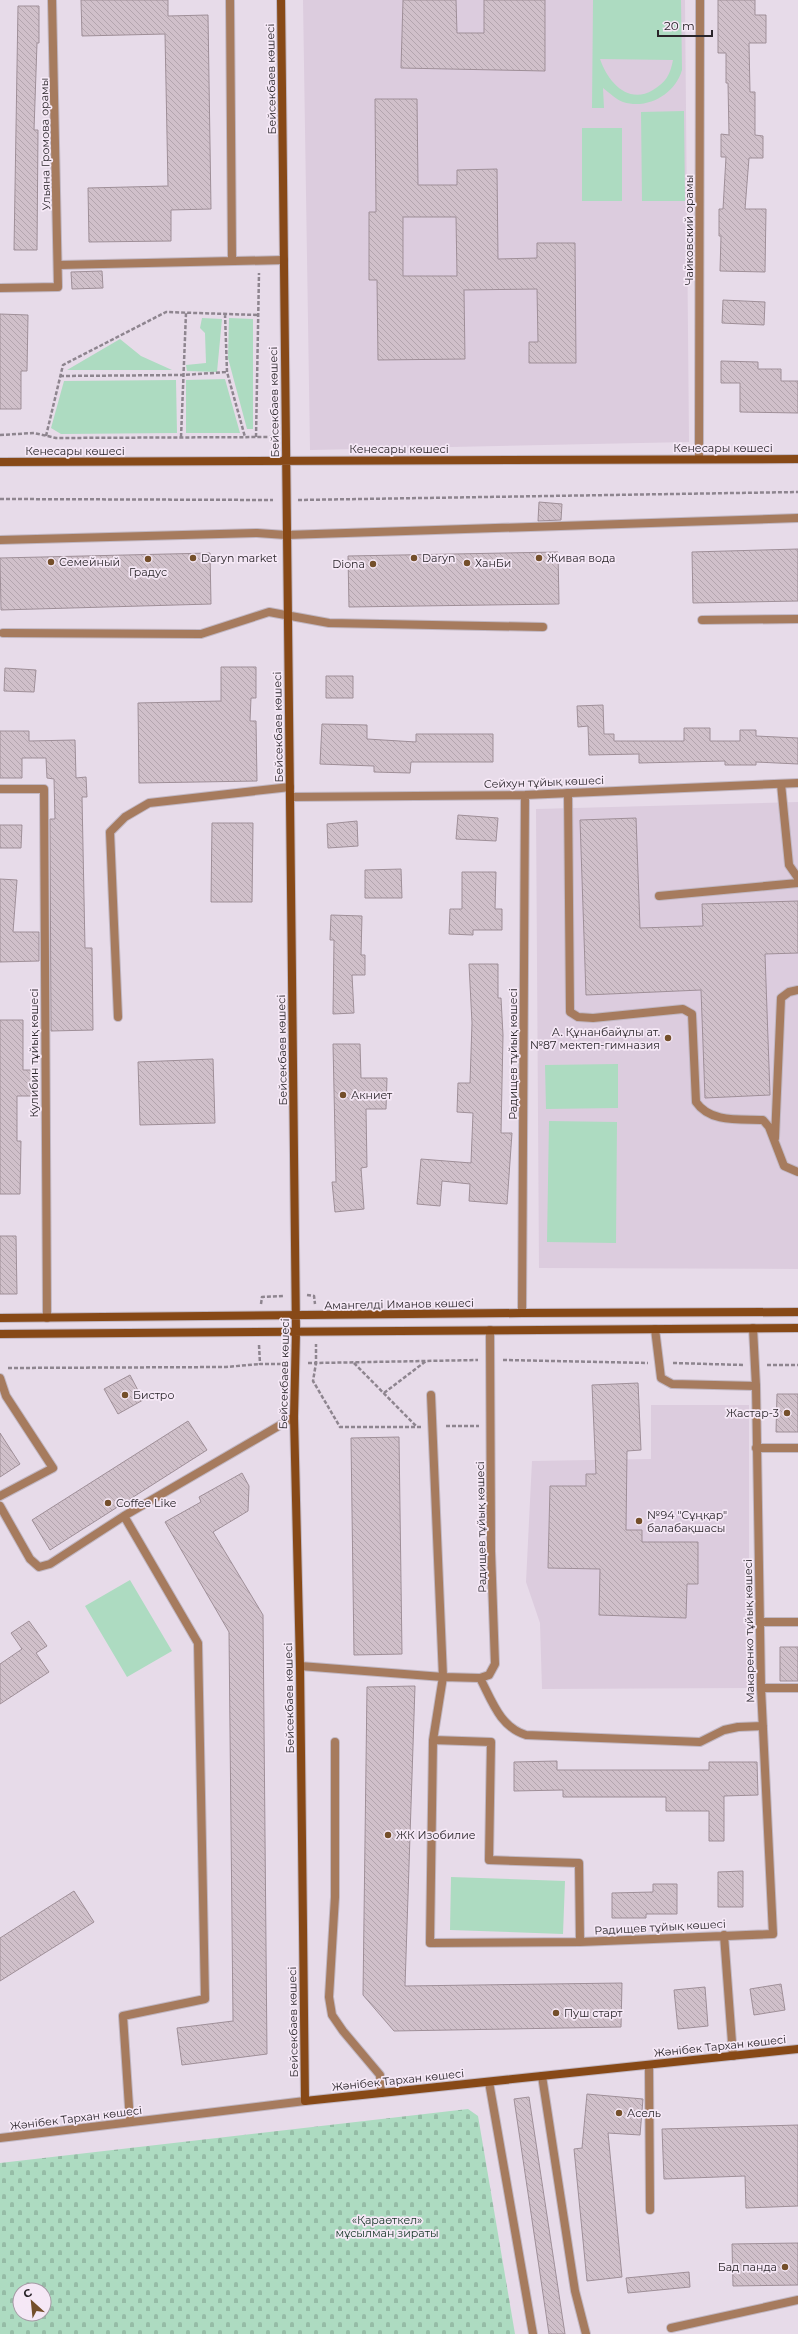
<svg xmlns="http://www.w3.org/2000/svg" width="798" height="2334" viewBox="0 0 798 2334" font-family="Montserrat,sans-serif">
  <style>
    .built { fill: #dcccde }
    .grass { fill: #addbc1; fill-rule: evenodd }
    .cemetery { fill: url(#cemetery-stones); fill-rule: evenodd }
    .building { fill: url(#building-back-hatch); stroke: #9f8f98; fill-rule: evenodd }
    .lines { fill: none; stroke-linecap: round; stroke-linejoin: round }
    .lane-casing { stroke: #c1b7c3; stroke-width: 10 }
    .street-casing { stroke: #c1b7c3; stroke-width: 10 }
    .secondary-casing { stroke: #c1b7c3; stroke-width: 10 }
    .path { stroke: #8e858f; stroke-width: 2.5; stroke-dasharray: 4 2; stroke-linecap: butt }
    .lane { stroke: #a67b5e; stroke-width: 8 }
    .street { stroke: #a67b5e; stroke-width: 8 }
    .secondary { stroke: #874917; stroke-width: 8 }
    .poi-dot { fill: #744f2a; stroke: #f5e8f6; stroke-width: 1.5 }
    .labels { text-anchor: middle; stroke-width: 3.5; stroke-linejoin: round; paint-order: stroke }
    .street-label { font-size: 11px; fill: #2a252a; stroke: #f5e8f6 }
    .poi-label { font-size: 11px; fill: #2a252a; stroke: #f5e8f6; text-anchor: start }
    .park-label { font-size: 11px; fill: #113222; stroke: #f5e8f6 }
  </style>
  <defs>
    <pattern id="cemetery-stones" width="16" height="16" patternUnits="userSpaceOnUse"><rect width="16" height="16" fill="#addbc1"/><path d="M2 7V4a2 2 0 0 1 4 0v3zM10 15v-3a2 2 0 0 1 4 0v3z" fill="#95bca6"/></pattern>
    <pattern id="building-back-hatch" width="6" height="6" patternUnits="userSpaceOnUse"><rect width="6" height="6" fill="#d0c0ca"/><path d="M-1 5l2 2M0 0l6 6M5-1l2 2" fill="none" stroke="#b3a5ae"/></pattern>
  </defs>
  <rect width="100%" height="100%" fill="#e7dbe9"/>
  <!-- built -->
  <path class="built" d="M303 0H685L689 442 310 450Z
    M798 802V1269L539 1268 536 809Z
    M651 1405H749V1688L542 1689 540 1623 526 1582 532 1461 651 1459Z"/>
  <!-- grass -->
  <path class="grass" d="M593 0H681L682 70C675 94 648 110 623 102 615 99 610 93 603 88L604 108H592ZM600 59 672 60H673C670 75 666 82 653 90 628 105 608 82 600 59Z
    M684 111 685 201H642L641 112Z
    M582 128H622V201H582Z
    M202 318 222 319 217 372 187 371 186 365 206 363 205 333 200 328Z
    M229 318 253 319V429H247L228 358Z
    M120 339 141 356 172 370H67Z
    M225 379 240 433H186V380Z
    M176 380 177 433 61 434 51 428 64 381Z
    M618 1064V1108L546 1109 545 1065Z
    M549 1121 617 1122 616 1243 547 1242Z
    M130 1580 172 1651 127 1677 85 1606Z
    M451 1877 565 1881 563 1934 450 1930Z"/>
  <!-- cemetery -->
  <path class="cemetery" d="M468 2109 478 2116 515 2334H0V2163ZM20 2290H44V2314H20Z"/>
  <!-- building -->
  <path class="building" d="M81 0H168V16L208 15 211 209 171 210V241L89 242 88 188 168 186 165 34 82 36Z
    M403 0H456L457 33H484V0H545V71L401 68Z
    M718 0H755V15H766V43H749L750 92H755V135L763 136V158H749L745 209H766L765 272 720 271 721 236H719V209H723L726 157H721V134L729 135 728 83H726V53H718Z
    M18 6H39V43H37L34 130H38L37 250H14Z
    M375 99H417L418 185H457V170L497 169 498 259 537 258V243H575L576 363H529V342H538L537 289 464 290 465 359 378 360 377 280H369V212H376ZM403 217H456L457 276H403Z
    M102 271 103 288 72 289 71 272Z
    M723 300 765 302 764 325 722 323Z
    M0 314 28 315 27 371H21V409H0Z
    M721 361 758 362V369H781V381H798V413L740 412V383H721Z
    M539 502 562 504 561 520 538 521Z
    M798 549V601L693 603 692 552Z
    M558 552 559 604 349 607 348 556Z
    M210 553 211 604 1 610 0 558Z
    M221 667H256V698H251L250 721H256L257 781 139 783 138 703 221 701Z
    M5 668 36 670 34 692 4 691Z
    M326 676H353V698H326Z
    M603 705 604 734H614V741H684V728H710V741H740V730H756V736L798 738V764L756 762V765H725V761L639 763V754L589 755 588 726 578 727 577 706Z
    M322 724 367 725V739L416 742V734H493V762H411L410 773 374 772V766L320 764Z
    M0 731H29V741L75 740 76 778 86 777 87 797H82L85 948H92L93 1030 51 1031 50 819H55L54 779 47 778 46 758H22V778H0Z
    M458 815 498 818 496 841 456 839Z
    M636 818 640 928 703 926 702 904 798 901V953L765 954 770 1095 705 1098 701 990 586 995 580 820Z
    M357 821 358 846 328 848 327 824Z
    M212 823H253L252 902H211Z
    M0 825H22L21 848H0Z
    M401 869 402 898H365V870Z
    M462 872H496L495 909H502V930H473V935L449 934 450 909H462Z
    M0 879 17 880 13 932H39V961L0 962Z
    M331 915 362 916 361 955H365V975H352L354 1013 333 1014 334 940H330Z
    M469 964H498V998H501L503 1035 501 1133H512L507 1204 469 1201 470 1184 442 1181 440 1206 417 1204 421 1159 471 1163 473 1113 457 1112 458 1083H470L472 1023Z
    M0 1020H23V1070H34V1096H17V1141H21L20 1194H0Z
    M333 1044H360L361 1078H387L386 1109H366L367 1167 361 1168 364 1209 335 1212 332 1182H336Z
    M213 1059 215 1123 140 1125 138 1062Z
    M0 1236H16L17 1294H0Z
    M130 1375 143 1400 118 1414 104 1389Z
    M638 1383 641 1450 627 1451 626 1530H642V1542H698V1584H687L686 1618 599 1615 600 1569 548 1568 550 1486H586V1474H596L592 1385Z
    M777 1394H798V1432H776Z
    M188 1421 207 1450 50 1550 32 1520Z
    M0 1433 20 1464 0 1477Z
    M399 1437 402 1654 354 1655 351 1438Z
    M242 1473 249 1486 248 1511 213 1532 263 1615 267 2054 182 2065 177 2028 233 2021 229 1632 165 1522 201 1502 199 1497Z
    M29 1621 47 1646 36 1653 49 1672 0 1704V1664L22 1649 11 1633Z
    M780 1647H798V1681H780Z
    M415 1686 405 1986 622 1983 621 2027 394 2031 363 1995 367 1687Z
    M557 1761V1770H709V1762H757L758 1795 724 1796V1841H709V1811H666V1797H563V1790L514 1791V1762Z
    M743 1871V1907H718V1872Z
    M653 1884H677V1914H646V1918H612V1893L653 1892Z
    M74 1891 94 1922 0 1981V1938Z
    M781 1984 785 2010 754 2015 750 1989Z
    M705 1987 708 2026 678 2029 674 1990Z
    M587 2094 643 2099 640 2135 608 2133 622 2277 587 2281 574 2149 582 2148Z
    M529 2097 565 2334H549L514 2099Z
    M798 2125V2206L746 2208 745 2176 664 2179 662 2129Z
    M798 2243V2285L733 2286 732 2244Z
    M689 2272 690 2287 628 2293 626 2278Z"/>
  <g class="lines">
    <defs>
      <path id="lane" d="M230 0 232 260
        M59 265 284 260
        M0 540 257 533 286 535 798 518
        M702 620 798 619
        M3 633 201 634 269 612 329 623 543 627
        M781 784 789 865 798 878
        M568 793 570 1012 578 1017 593 1018 683 1009 692 1014 696 1102C710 1123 740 1119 763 1120L769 1127 784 1166 798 1172
        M659 896 798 883
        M118 1017 110 832 125 817 149 803 290 787
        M775 1138 781 998 789 992 798 990
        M655 1329 661 1378 672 1384 756 1386
        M0 1378 6 1396 53 1468 0 1496
        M431 1395 443 1677
        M756 1448H798
        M760 1622H798
        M761 1688H798
        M335 1742V1897L329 1997 332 2015 343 2031 380 2075 381 2093
        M649 2065 650 2210
        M542 2076 575 2291 586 2334
        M671 2328 798 2300"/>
      <path id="street" d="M0 288 58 287 52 0
        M699 459 700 0
        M0 789H44L47 1318
        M290 797 525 795 798 783
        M522 1313 525 795
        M0 1506 30 1559 39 1567 50 1564 124 1516
        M300 1666 443 1677 433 1740 430 1943 580 1942 773 1934 761 1688 756 1386 753 1328
        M443 1677 480 1678 489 1675 495 1664 491 1551 490 1330
        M480 1678C492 1701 500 1727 526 1735L700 1742 724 1730 738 1727 763 1726
        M433 1740 491 1742 489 1860 579 1863 580 1942
        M724 1935 733 2056
        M489 2082 533 2334
        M130 2122 123 2016 205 1999 198 1643 124 1516 294 1417
        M0 2138 305 2101"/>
      <path id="secondary" d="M281 0 296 1332 294 1417 300 1666 305 2101 798 2049
        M0 462 798 459
        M0 1318 522 1313 798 1312
        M0 1334 798 1328"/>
    </defs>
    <!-- lane casing -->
    <use href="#lane" class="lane-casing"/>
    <!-- street casing -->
    <use href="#street" class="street-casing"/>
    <!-- secondary casing -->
    <use href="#secondary" class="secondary-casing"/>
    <!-- path -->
    <path class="path" d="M225 314 227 372 245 437
      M60 376 183 375 227 372
      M0 435 34 433 56 438 273 437
      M46 436 63 365 166 312 258 315
      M181 437 186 313
      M256 437 259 273
      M0 499 273 500
      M298 500 798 492
      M307 1295 314 1296 315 1304
      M261 1304 262 1297 284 1296
      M259 1345 260 1364H283
      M503 1360 648 1363
      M308 1363H316V1344
      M354 1363 416 1426
      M673 1363 744 1365
      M767 1365H798
      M8 1368 226 1367 260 1364
      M384 1393 426 1361
      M446 1426H479
      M421 1427H340L313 1381 316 1363 478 1360"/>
    <!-- lane -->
    <use href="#lane" class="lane"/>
    <!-- street -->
    <use href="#street" class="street"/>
    <!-- secondary -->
    <use href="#secondary" class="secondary"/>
  </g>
  <!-- markers -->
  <g class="poi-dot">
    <circle cx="193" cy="558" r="4"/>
    <circle cx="414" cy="558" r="4"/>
    <circle cx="539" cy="558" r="4"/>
    <circle cx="148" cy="559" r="4"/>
    <circle cx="51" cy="562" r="4"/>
    <circle cx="467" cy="563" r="4"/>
    <circle cx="373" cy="564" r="4"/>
    <circle cx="668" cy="1038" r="4"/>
    <circle cx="343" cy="1095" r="4"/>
    <circle cx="125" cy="1395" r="4"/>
    <circle cx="787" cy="1413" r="4"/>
    <circle cx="108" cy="1503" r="4"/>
    <circle cx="639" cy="1521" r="4"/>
    <circle cx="388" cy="1835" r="4"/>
    <circle cx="556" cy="2013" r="4"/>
    <circle cx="619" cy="2113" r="4"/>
    <circle cx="785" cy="2267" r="4"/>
  </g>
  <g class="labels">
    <!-- street labels -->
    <g class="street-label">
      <text transform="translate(271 79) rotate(-91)" y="4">Бейсекбаев көшесі</text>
      <text transform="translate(45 144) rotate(-91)" y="4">Ульяна Громова орамы</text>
      <text transform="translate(689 230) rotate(-90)" y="4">Чайковский орамы</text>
      <text transform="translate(274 402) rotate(-91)" y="4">Бейсекбаев көшесі</text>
      <text x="723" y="452">Кенесары көшесі</text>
      <text x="399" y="453">Кенесары көшесі</text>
      <text x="75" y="455">Кенесары көшесі</text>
      <text transform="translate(278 727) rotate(-91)" y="4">Бейсекбаев көшесі</text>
      <text transform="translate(544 782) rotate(-2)" y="4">Сейхун тұйық көшесі</text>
      <text transform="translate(282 1050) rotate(-91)" y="4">Бейсекбаев көшесі</text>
      <text transform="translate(34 1053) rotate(-90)" y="4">Кулибин тұйық көшесі</text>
      <text transform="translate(513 1054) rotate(-90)" y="4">Радищев тұйық көшесі</text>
      <text transform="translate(399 1304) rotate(-1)" y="4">Амангелді Иманов көшесі</text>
      <text transform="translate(284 1374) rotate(-89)" y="4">Бейсекбаев көшесі</text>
      <text transform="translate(481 1527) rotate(-91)" y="4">Радищев тұйық көшесі</text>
      <text transform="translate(749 1631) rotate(-91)" y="4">Макаренко тұйық көшесі</text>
      <text transform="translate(289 1698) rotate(-91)" y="4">Бейсекбаев көшесі</text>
      <text transform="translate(660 1927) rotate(-3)" y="4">Радищев тұйық көшесі</text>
      <text transform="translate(293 2022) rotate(-91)" y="4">Бейсекбаев көшесі</text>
      <text transform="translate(720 2046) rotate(-6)" y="4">Жәнібек Тархан көшесі</text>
      <text transform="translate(398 2080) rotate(-6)" y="4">Жәнібек Тархан көшесі</text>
      <text transform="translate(76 2118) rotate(-7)" y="4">Жәнібек Тархан көшесі</text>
    </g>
    <!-- poi labels -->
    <g class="poi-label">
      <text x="201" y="562">Daryn market</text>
      <text x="422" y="562">Daryn</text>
      <text x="547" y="562">Живая вода</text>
      <text x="59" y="566">Семейный</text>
      <text x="475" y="567">ХанБи</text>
      <text x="365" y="568" text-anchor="end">Diona</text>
      <text x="148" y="576" text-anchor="middle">Градус</text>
      <text x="660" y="1036" text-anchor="end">А. Құнанбайұлы ат.<tspan x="660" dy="13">№87 мектеп-гимназия</tspan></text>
      <text x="351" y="1099">Акниет</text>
      <text x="133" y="1399">Бистро</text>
      <text x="779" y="1417" text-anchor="end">Жастар-3</text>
      <text x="116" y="1507">Coffee Like</text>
      <text x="647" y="1519">№94 "Сұңқар"<tspan x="647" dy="13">балабақшасы</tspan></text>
      <text x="396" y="1839">ЖК Изобилие</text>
      <text x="564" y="2017">Пуш старт</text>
      <text x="627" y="2117">Асель</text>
      <text x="777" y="2271" text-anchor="end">Бад панда</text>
    </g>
    <!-- park labels -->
    <g class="park-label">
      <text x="387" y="2224">«Қараөткел»<tspan x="387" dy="13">мұсылман зираты</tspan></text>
    </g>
  </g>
  <!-- north arrow -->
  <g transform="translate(32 2302) rotate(333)"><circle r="19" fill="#f5e8f6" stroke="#a49aa4"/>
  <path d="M0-3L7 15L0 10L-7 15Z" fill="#744f2a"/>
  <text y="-6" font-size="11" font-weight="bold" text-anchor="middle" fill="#2a252a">С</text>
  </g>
  <!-- scale -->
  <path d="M658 30v6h54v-6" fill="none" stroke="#2a252a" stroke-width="2"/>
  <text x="664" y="30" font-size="12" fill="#2a252a" stroke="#f5e8f6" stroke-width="3" paint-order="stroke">20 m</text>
</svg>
